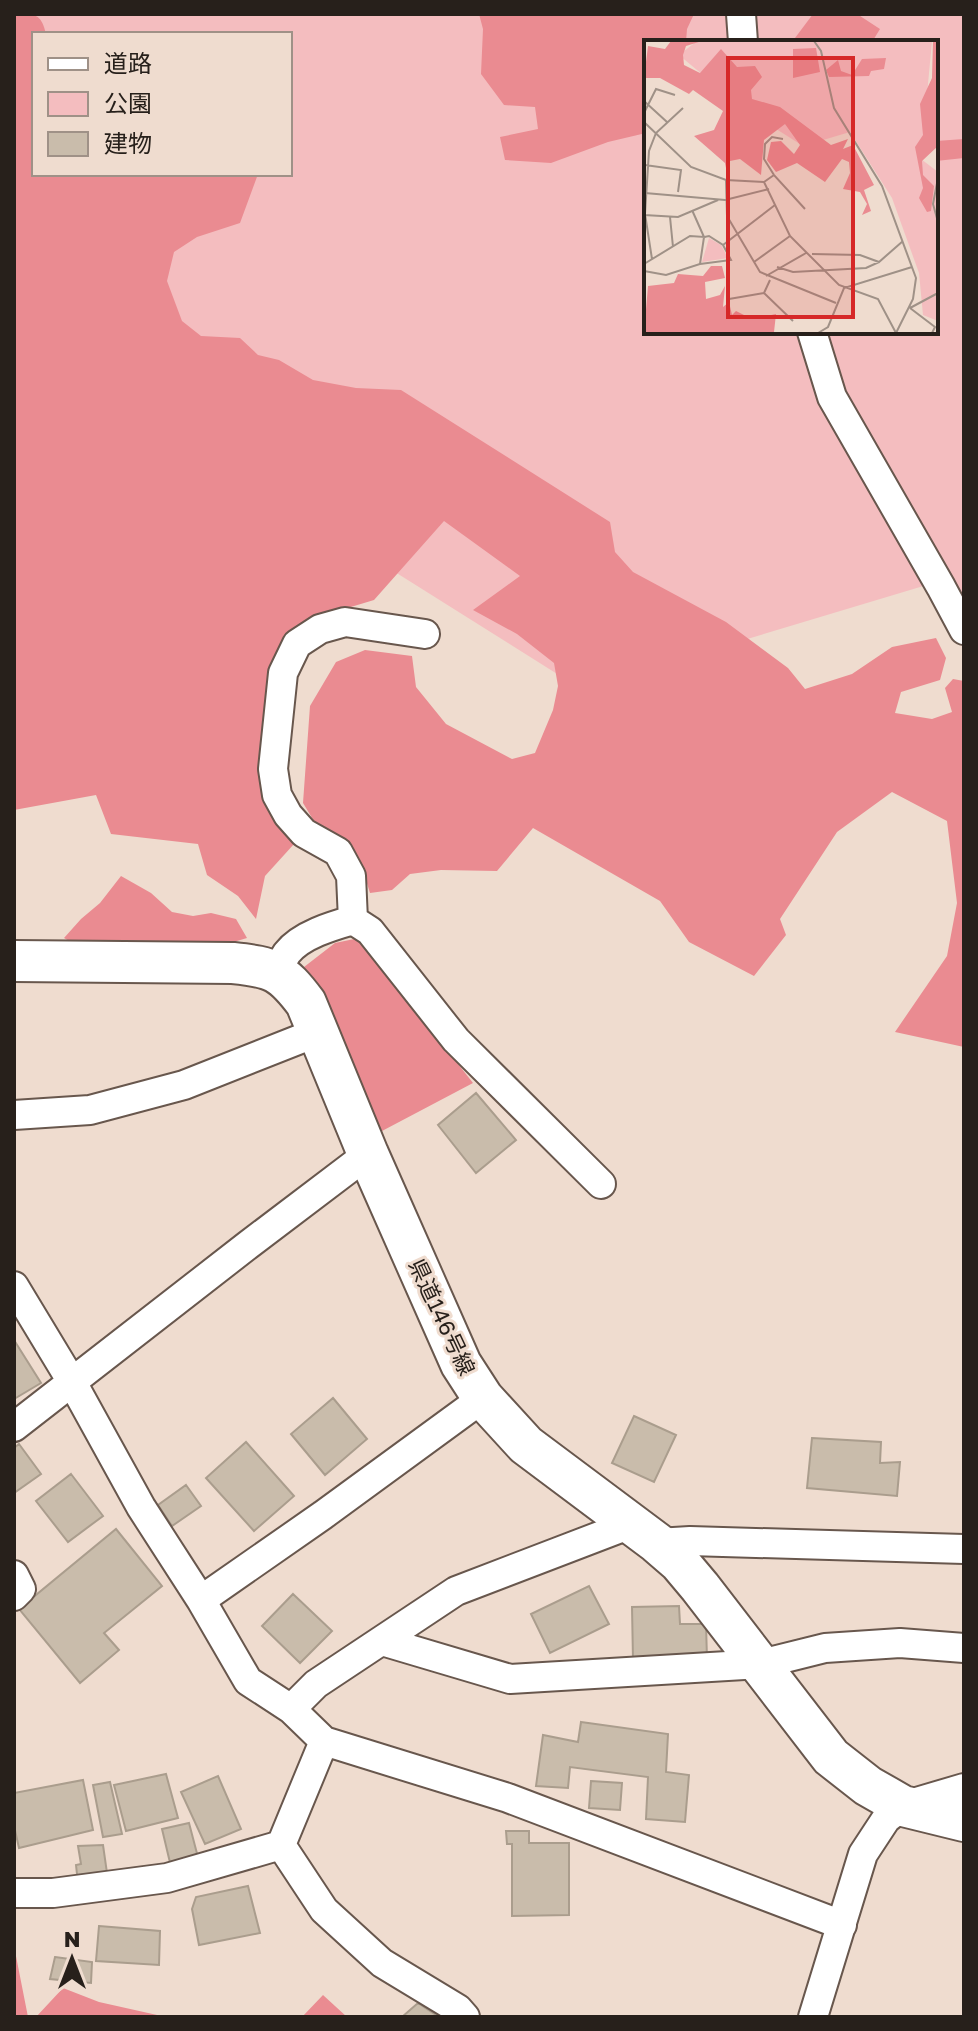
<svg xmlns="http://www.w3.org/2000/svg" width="978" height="2031" viewBox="0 0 978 2031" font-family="'Golos Text','Noto Sans JP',sans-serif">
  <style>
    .green { fill: #f4bdbf; fill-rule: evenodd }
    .forest { fill: #ea8b91 }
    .building { fill: #c9bcab; stroke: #aa9d8d; stroke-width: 2 }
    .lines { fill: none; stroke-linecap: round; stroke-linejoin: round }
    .street-casing { stroke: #68574d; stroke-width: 32 }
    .secondary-casing { stroke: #68574d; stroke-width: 44 }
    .street { stroke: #fff; stroke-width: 28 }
    .secondary { stroke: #fff; stroke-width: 40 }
    .labels { text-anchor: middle; stroke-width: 6; stroke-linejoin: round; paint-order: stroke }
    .street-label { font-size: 22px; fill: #27201b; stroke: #efdccf }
    .inset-road { fill: none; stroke: #9f9187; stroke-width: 2 }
    .view { fill: #d62828; fill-opacity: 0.15; stroke: #d62828; stroke-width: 4 }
    .inset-edge { fill: none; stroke: #27201b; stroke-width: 4 }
  </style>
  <rect width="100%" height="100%" fill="#efdccf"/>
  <!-- green -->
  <path class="green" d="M14 14H964V599L950 578 581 689 88 379 14 317ZM34 34H290V174H34ZM646 42H936V332H646Z"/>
  <!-- forest -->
  <path class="forest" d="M14 14C34 14 41 12 46 34H34V174H258L240 223 197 237 174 252 167 281 182 321 201 336 240 338 258 355 279 360 313 380 356 388 401 390 610 522 615 552 633 572 726 622 788 668 805 689 852 674 892 647 936 638 946 658 940 680 901 692 895 713 932 719 952 712 945 688 953 679 964 681V1047L895 1032 947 956 957 903 947 821 892 792 837 832 780 919 786 935 754 976 689 942 660 901 533 828 497 871 441 870 410 874 392 890 370 893 359 858 320 831 303 803 310 706 336 662 365 650 412 656 416 687 446 724 512 759 535 753 553 710 558 686 554 663 517 634 473 610 520 576 444 521 374 600 321 616 281 646 261 773 277 825 294 844 265 876 256 919 238 896 207 875 198 844 111 834 96 795 14 810Z
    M479 14H694L687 29 686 42H646V133L608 142 551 163 505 160 500 137 538 129 535 107 504 105 481 74 483 29Z
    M813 14H857L880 29 872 42H792Z
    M964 139V158L936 161V141Z
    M121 876 151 893 172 912 193 916 211 913 236 919 247 938 220 946 82 948 64 938 81 919 100 903Z
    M359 938 473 1083 382 1131 341 1050 330 1010 304 967 335 943Z
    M14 1947 15 1951 28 2017H14Z
    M63 1988 99 2002 166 2017H36Z
    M323 1995 347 2017H302Z"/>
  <!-- building -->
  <path class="building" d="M476 1093 516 1140 476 1173 438 1125Z
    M14 1340 41 1383 14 1399Z
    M333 1398 367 1439 325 1475 291 1434Z
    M634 1416 676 1435 654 1482 612 1463Z
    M812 1438 881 1442 880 1463 900 1462 897 1496 807 1488Z
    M246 1442 294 1496 254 1531 206 1478Z
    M19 1444 41 1474 14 1493V1448Z
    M71 1474 103 1516 68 1542 36 1501Z
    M186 1485 201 1506 172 1526 158 1505Z
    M116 1529 162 1586 104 1633 119 1650 80 1683 19 1609Z
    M589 1586 609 1624 550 1653 531 1614Z
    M293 1594 332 1631 300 1663 262 1626Z
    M679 1606 680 1624H706L707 1659 633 1660 632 1607Z
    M581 1722 668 1734 666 1772 689 1775 685 1822 646 1819 648 1777 570 1767 568 1788 536 1786 543 1735 578 1742Z
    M166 1774 178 1818 126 1831 114 1785Z
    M218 1776 241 1829 205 1844 181 1792Z
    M83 1780 93 1830 19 1848 14 1826V1793Z
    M591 1781 622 1783 620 1810 589 1808Z
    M110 1782 122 1834 103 1837 93 1785Z
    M189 1823 200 1865 172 1871 162 1829Z
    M506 1831H529V1843H569V1915L512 1916V1844H507Z
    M103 1845 108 1880 78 1883 76 1865 81 1864 78 1846Z
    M248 1886 260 1933 199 1945 192 1909 196 1897Z
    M99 1926 160 1931 159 1965 96 1961Z
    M55 1957 92 1962 91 1983 50 1979Z
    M418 2003 439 2017H402Z"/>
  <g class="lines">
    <defs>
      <path id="street" d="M741 14 743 42
        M812 332 832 397 941 587 964 630
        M353 920 351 876 338 852 304 833 288 815 277 795 273 769 283 673 297 644 320 629 345 622 425 634
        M277 971C280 966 283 959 287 953 301 935 332 926 353 920L370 931 456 1040 601 1184
        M14 1115 90 1110 184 1085 318 1032
        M14 1286 72 1382 141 1507 201 1600 248 1681 291 1709 324 1741 508 1798 842 1925
        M14 1427 248 1245 368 1154
        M657 1543 690 1541 964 1549
        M14 1575 21 1589 14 1596
        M201 1600 323 1515 483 1398
        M382 1641 510 1679 761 1664 825 1648 900 1643 964 1648
        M291 1709 316 1684 456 1591 631 1524
        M281 1845 324 1910 382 1963 458 2009 465 2017
        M14 1893H53L167 1878 281 1845 324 1741
        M813 2017 863 1854 886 1819 903 1806 964 1788"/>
      <path id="secondary" d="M14 961 233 963C273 967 282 971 306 1003L368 1154 461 1364 483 1398 526 1445 657 1543 679 1562 700 1587 831 1757 868 1786 903 1806 964 1821"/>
    </defs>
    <!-- street casing -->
    <use href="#street" class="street-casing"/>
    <!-- secondary casing -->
    <use href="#secondary" class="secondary-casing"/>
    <!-- street -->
    <use href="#street" class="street"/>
    <!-- secondary -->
    <use href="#secondary" class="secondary"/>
  </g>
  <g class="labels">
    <!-- street labels -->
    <g class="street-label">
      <text transform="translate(442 1317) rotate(65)" y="8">県道146号線</text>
    </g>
  </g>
  <!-- overview -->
  <g transform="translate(644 40)">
    <rect width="294" height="294" fill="#efdccf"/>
    <path d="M53 1H288L277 119 294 132V281L279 275 275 233 248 158 206 92 159 106 96 66 35 15ZM65 198 77 205 84 218 58 222Z" fill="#f4bdbf"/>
    <path d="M27 1H58L42 6 39 15 40 25 56 33 77 9 93 27 111 26 118 37 107 50 108 59 136 67 187 105 204 99 199 109 209 105 230 145 220 150 227 171 218 175 223 164 216 152 199 149 206 133 205 122 198 119 181 142 153 123 132 132 123 120 127 102 137 101 150 114 156 105 141 84 120 100 117 135 96 119 86 121 84 138 81 123 50 96 70 90 79 71 49 50 45 54 16 38H0L4 6 21 9ZM289 1H294V106L278 121 279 135 290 146 287 171 283 172 275 158 279 148 271 107 279 95 276 64 288 38ZM172 8 176 32 149 38V9ZM242 18 240 29 227 31 225 36 185 37 182 30 194 20 197 31 208 35 218 19ZM67 226H78L81 238 61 242 62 259 76 255 81 246 79 267 85 262 88 275 92 271 108 279 132 274 130 292 0 293 4 246 30 243 34 234 59 236Z" fill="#ea8b91"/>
    <path class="inset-road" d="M170 1 177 11 190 68 238 146 272 238 269 259 252 293M0 61 23 82M0 73 12 49 31 55M0 82 47 127 82 140 120 142 146 196 195 245 234 259 252 293M1 125 37 130 34 152M130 135 120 119 121 104 128 97 139 99M294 138 289 164 294 182M82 140 83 176 116 232 192 263M120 142 130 135 161 169M1 153 81 160 125 149M0 175 34 177 74 160M26 177 29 207M79 205 131 165M168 214 216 215 235 222 259 201M8 219 1 174 5 111 12 93 39 68M110 222 146 196M0 224 46 196 60 197 48 170M133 227 149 232 222 228 235 222M0 231 22 235 56 224 60 197 65 196 79 205 87 220 56 224M122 236 162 213M120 253 149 281M85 259 120 253 126 240M266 268 291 287 288 293M266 268 294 253M174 293 184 287 200 248 268 227"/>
    <path class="view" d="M84 18H209V277H84Z"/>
    <rect width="294" height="294" class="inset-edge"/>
  </g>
  <!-- border -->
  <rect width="978" height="2031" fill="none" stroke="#27201b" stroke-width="32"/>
  <!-- legend -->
  <rect x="32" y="32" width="260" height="144" fill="#efdccf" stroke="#9f9187" stroke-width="2"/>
  <rect x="48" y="58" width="40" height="12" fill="#ffffff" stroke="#9f9187" stroke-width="2"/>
  <text x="104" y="72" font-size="24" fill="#27201b">道路</text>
  <rect x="48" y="92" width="40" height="24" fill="#f4bdbf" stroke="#9f9187" stroke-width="2"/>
  <text x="104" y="112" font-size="24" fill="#27201b">公園</text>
  <rect x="48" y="132" width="40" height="24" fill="#c9bcab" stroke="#9f9187" stroke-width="2"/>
  <text x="104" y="152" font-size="24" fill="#27201b">建物</text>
  <!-- north arrow -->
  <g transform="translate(72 1959)" stroke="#efdccf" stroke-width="6" paint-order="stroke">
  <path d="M0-6L14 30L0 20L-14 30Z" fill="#27201b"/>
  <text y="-12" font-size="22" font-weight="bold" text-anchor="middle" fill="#27201b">N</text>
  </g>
</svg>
